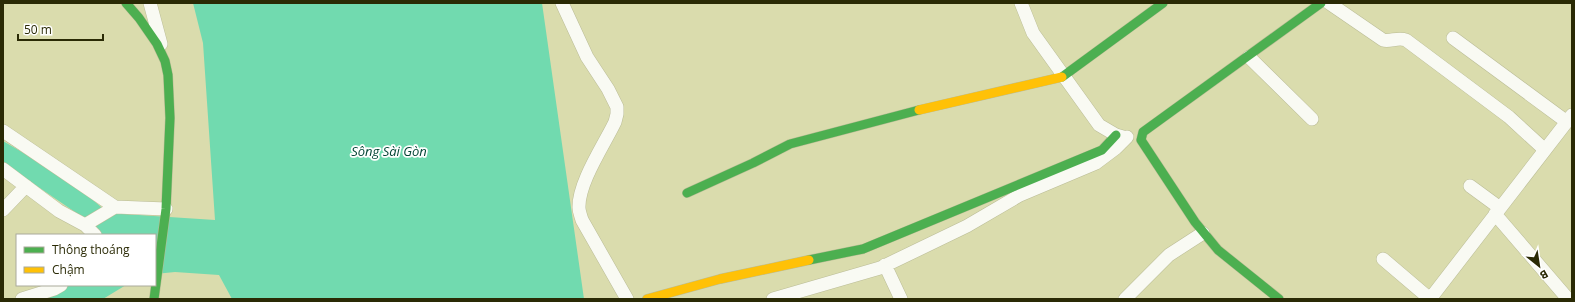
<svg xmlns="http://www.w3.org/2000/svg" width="1575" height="302" viewBox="0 0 1575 302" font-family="'Open Sans',sans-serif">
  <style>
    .water { fill: #71daaf }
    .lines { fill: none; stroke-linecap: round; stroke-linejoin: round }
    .street-casing { stroke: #babc96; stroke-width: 14 }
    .fast-casing { stroke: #babc96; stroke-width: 10 }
    .slow-casing { stroke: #babc96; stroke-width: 10 }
    .street { stroke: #f9faf3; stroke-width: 13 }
    .fast { stroke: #4caf50; stroke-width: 9 }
    .slow { stroke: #ffc107; stroke-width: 9 }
    .labels { text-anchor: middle; stroke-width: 3.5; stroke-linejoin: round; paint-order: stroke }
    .water-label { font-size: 13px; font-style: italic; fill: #034636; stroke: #fff }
  </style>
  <rect width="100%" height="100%" fill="#dadcad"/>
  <!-- water -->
  <path class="water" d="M193 3H542L584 299H232L219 275 175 272 155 274V235H96L75 212 3 163V141L70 180 108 213 215 220 203 43Z
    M68 285H126L103 299H34Z"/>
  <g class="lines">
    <defs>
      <path id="street" d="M150 3 161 44
        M562 3 587 57 608 89 617 107V114L615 122C604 145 578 183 579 208 579 212 581 216 582 220L627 299
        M1021 3 1033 33 1099 125 1116 135 1123 137
        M1329 3 1383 40C1390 42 1398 37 1406 40L1509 117 1545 150
        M1453 38 1567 122
        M1249 57 1312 119
        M3 131 115 207
        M3 169 59 211 85 225 95 235
        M1470 186 1500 208
        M3 210 26 186
        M1495 214 1568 299
        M85 225 115 207 166 209
        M1383 259 1430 299
        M885 265 901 299
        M22 299 54 289 61 285
        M773 299 880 268 967 226 1020 195 1096 163 1116 148 1127 137
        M1125 299 1169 255 1203 233
        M1430 299 1572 115"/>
      <path id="fast" d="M126 3 139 18 157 44 165 61 168 75 170 118 166 209 154 299
        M1062 77 1163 3
        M687 193 753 163 790 144 919 110
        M809 260 863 249 1102 150 1116 135
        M1279 299 1218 250 1195 222 1141 140 1143 132 1321 3"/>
      <path id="slow" d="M919 110 1062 77
        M647 299 720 279 809 260"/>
    </defs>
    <!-- street casing -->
    <use href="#street" class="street-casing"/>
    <!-- fast casing -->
    <use href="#fast" class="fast-casing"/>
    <!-- slow casing -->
    <use href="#slow" class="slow-casing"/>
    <!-- street -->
    <use href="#street" class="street"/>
    <!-- fast -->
    <use href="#fast" class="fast"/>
    <!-- slow -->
    <use href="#slow" class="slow"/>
  </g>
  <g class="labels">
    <!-- water labels -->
    <g class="water-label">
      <text x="389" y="156">Sông Sài Gòn</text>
    </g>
  </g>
  <!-- border -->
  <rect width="1575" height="302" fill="none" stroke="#2a2a05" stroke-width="8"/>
  <!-- legend -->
  <rect x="16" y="234" width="140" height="52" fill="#ffffff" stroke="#aaaa9b"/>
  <rect x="24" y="247" width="20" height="6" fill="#4caf50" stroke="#aaaa9b"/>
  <text x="52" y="254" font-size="12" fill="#2a2a05">Thông thoáng</text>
  <rect x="24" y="267" width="20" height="6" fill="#ffc107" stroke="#aaaa9b"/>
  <text x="52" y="274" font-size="12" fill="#2a2a05">Chậm</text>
  <!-- north arrow -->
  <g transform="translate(1539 266) rotate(150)" stroke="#ffffff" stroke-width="3" paint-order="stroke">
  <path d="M0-3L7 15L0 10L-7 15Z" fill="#2a2a05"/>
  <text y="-6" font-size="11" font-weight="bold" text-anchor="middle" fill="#2a2a05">B</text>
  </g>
  <!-- scale -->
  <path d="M18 34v6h85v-6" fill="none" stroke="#2a2a05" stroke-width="2"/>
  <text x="24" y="34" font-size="12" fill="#2a2a05" stroke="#ffffff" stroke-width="3" paint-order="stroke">50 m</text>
</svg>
